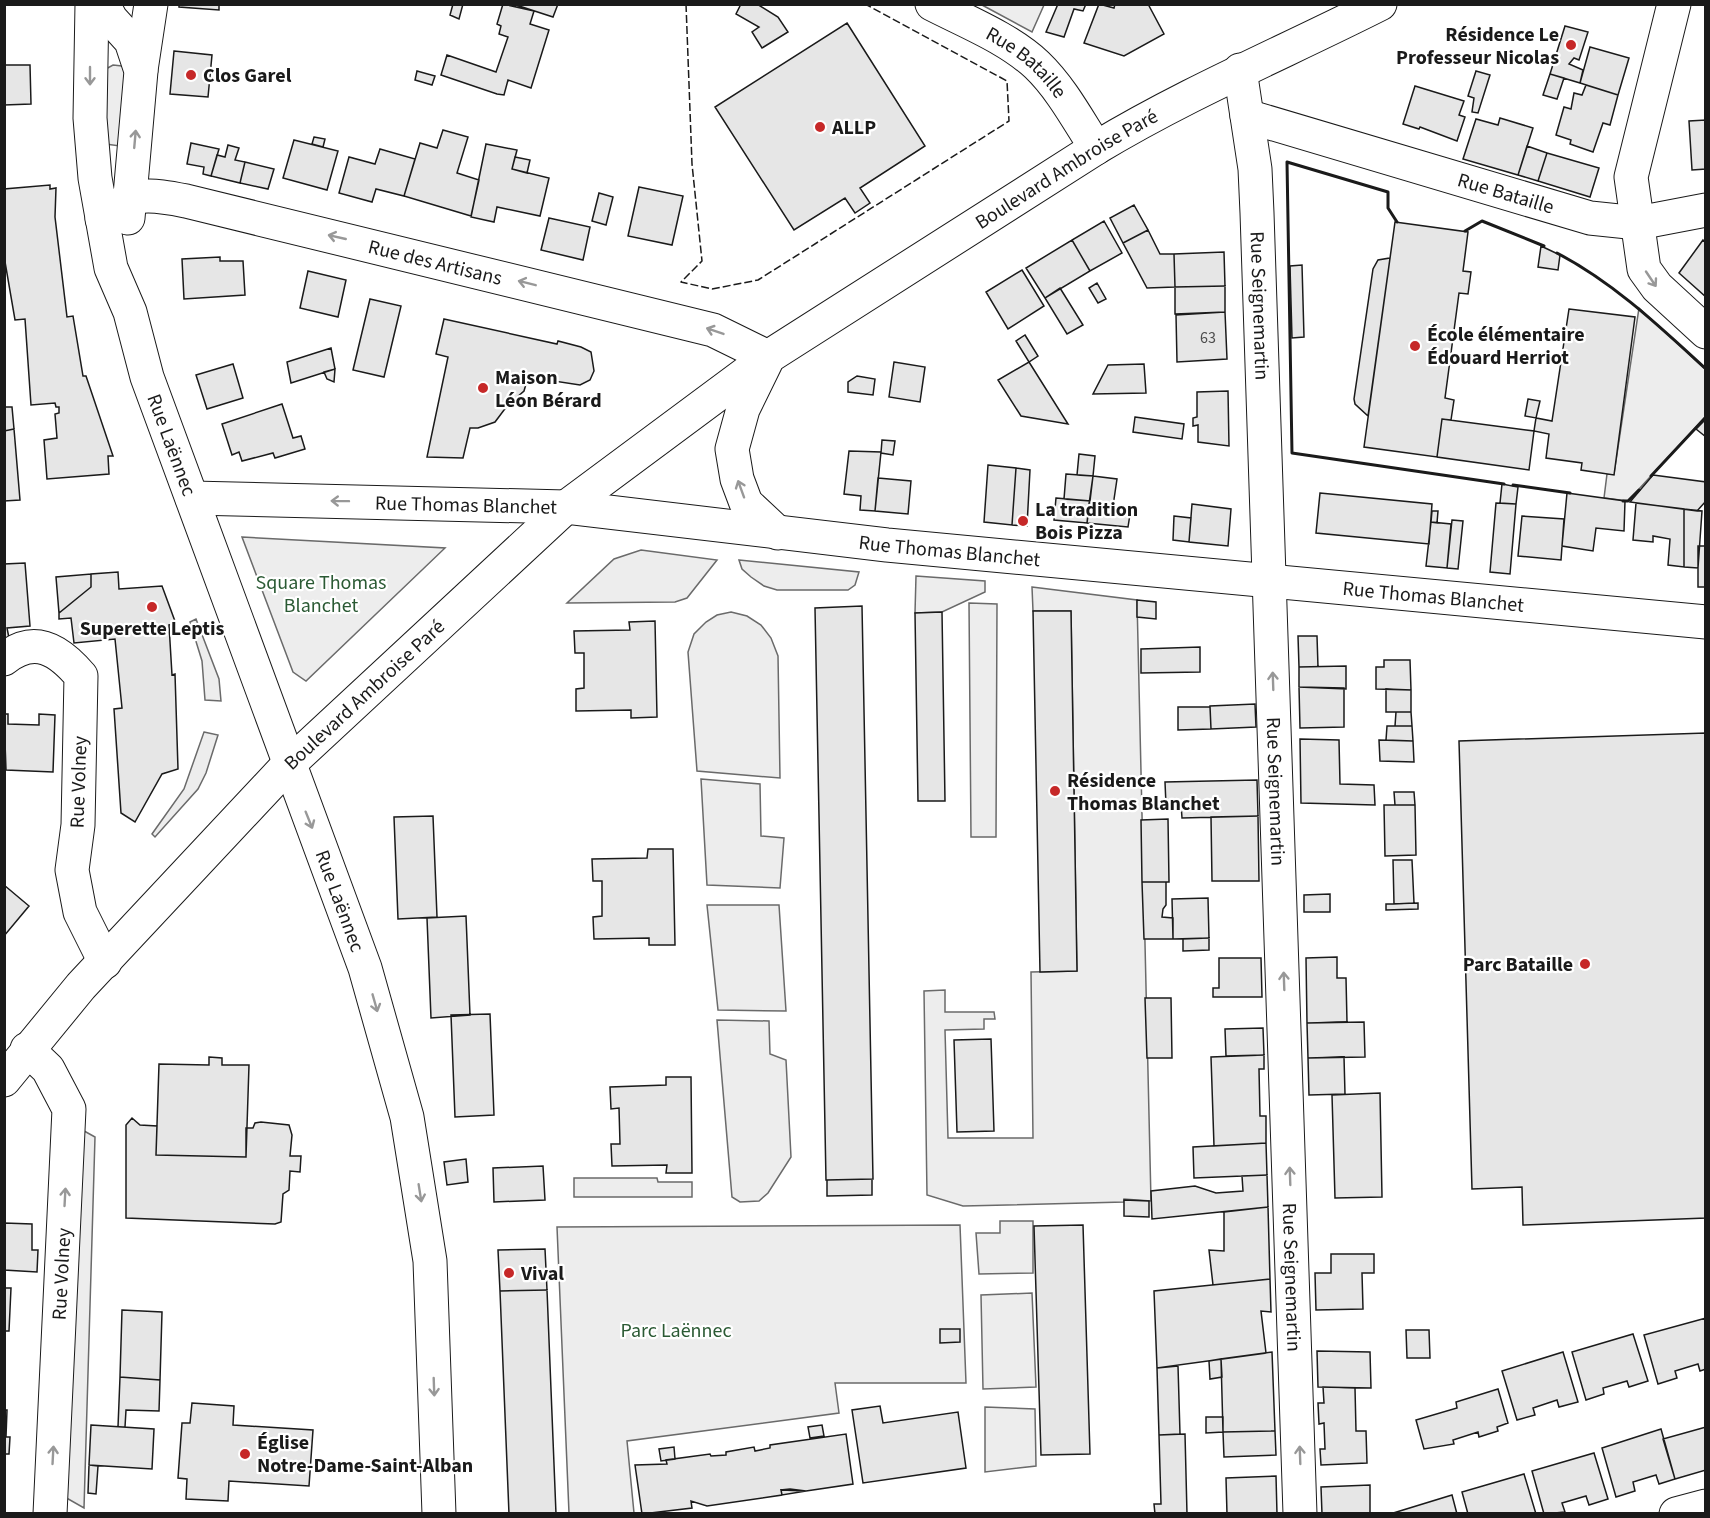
<svg xmlns="http://www.w3.org/2000/svg" width="1710" height="1518" viewBox="0 0 1710 1518" font-family="'Source Sans 3',sans-serif">
  <style>
    .built { fill: #ededed; stroke: #6a6a6a; stroke-width: 1.5 }
    .building { fill: #e6e6e6; stroke: #1a1a1a; stroke-width: 1.5 }
    .lines { fill: none; stroke-linecap: round; stroke-linejoin: round }
    .minor-casing { stroke: #1a1a1a; stroke-width: 35 }
    .minor { stroke: #fff; stroke-width: 33 }
    .fence { stroke: #1a1a1a; stroke-width: 1.5; stroke-dasharray: 8 3; stroke-linecap: butt }
    .wall { stroke: #1a1a1a; stroke-width: 3 }
    .oneway { stroke: #989898 }
    .poi-dot { fill: #c62828; stroke: #fff; stroke-width: 2 }
    .labels { text-anchor: middle; stroke-width: 4.5; stroke-linejoin: round; paint-order: stroke }
    .number-label { font-size: 16px; fill: #4d4d4d }
    .poi-label { font-size: 20px; font-weight: bold; fill: #1a1a1a; stroke: #fff; text-anchor: start }
    .street-label { font-size: 20px; fill: #1a1a1a; stroke: #fff }
    .park-label { font-size: 20px; fill: #2b5a34; stroke: #fff }
  </style>
  <rect width="100%" height="100%" fill="#fff"/>
  <!-- built -->
  <path class="built" d="M982 5H1044L1032 32Z
    M113 65 122 66 128 72 120 146 98 143 104 70Z
    M1639 308 1705 369V417L1628 501 1604 498 1607 474H1614Z
    M242 537 445 548 306 681 293 672Z
    M641 550 717 560 687 598 675 602 567 603 614 559Z
    M739 560 859 572 855 585 848 590H777L764 586 751 577 742 569Z
    M916 576 985 581V592L942 612 915 613Z
    M1032 587 1137 600 1151 1201 1124 1199V1202L963 1206 927 1195 924 991 945 990V1012H994L995 1019H984V1029L945 1030 948 1138H1033L1031 972 1077 971 1071 611H1033Z
    M969 603 997 604 996 837H971Z
    M731 612 747 616 761 625 771 638 778 656 780 778 697 771 688 652 694 634 706 622 717 615Z
    M196 619 219 679 221 701 205 700 202 661 190 622Z
    M204 732 218 735 206 773 198 789 155 837 152 834 184 789Z
    M701 779 760 784 761 836 784 838 780 888 707 885Z
    M707 905H779L786 1011 718 1010Z
    M717 1020 769 1021 770 1054 786 1060 791 1157 768 1193 759 1201 740 1202 732 1197Z
    M77 1127 95 1137 84 1508 63 1496Z
    M574 1178H657L658 1182H692V1197H574Z
    M1000 1221H1033V1273L979 1274 976 1233H1000Z
    M960 1225 966 1383H835L839 1413 627 1441 634 1513H569L557 1227Z
    M1032 1293 1036 1387 983 1389 981 1295Z
    M985 1407 1035 1409 1036 1466 985 1472Z"/>
  <!-- building -->
  <path class="building" d="M179 4H219V10L179 7Z
    M453 4H463L459 19 450 15Z
    M503 4 534 11 530 24 549 30 531 88 508 80 504 95 497 94 441 75 447 55 496 72 508 37 499 34 501 26 497 24Z
    M513 4H558L553 17Z
    M741 4H757L778 17 788 32 762 48 752 32 759 27 736 14Z
    M1058 4H1086L1083 11 1074 9 1064 37 1046 32Z
    M1099 4 1114 8 1115 4H1148L1164 34 1124 56 1084 43Z
    M847 23 925 146 860 188 870 203 855 213 845 198 794 230 715 107Z
    M1565 26 1588 32 1579 60 1574 58 1569 64 1583 70 1580 83 1550 74Z
    M1590 47 1629 58 1618 95 1580 83Z
    M174 51 212 55 208 97 170 94Z
    M4 65H30L31 104 4 105Z
    M417 71 435 76 432 85 415 80Z
    M1476 71 1490 75 1478 113 1472 112 1474 98 1468 96Z
    M1550 74 1564 78 1557 99 1543 95Z
    M1586 85 1618 95 1610 125 1603 123 1593 152 1570 144 1571 140 1556 135 1564 107 1571 109 1574 93 1582 95Z
    M1415 86 1464 101 1459 115 1465 117 1457 141 1420 127 1419 129 1403 124Z
    M1500 118 1533 128 1518 175 1463 159 1476 119 1498 125Z
    M1706 120V169L1692 170 1689 121Z
    M443 130 468 137 457 173 479 180 471 216 404 196 420 143 437 148Z
    M314 137 325 139 323 147 312 144Z
    M294 140 338 151 327 190 283 178Z
    M191 143 219 149 211 176 203 174 204 167 187 164Z
    M486 144 517 150 512 169 549 178 540 216 497 207 494 222 471 217Z
    M228 145 239 148 235 160 245 162 240 183 211 176 217 155 225 157Z
    M1527 146 1547 153 1538 181 1518 175Z
    M380 149 415 159 404 196 376 189 372 202 339 193 349 157 375 164Z
    M1547 153 1599 168 1590 197 1538 181Z
    M515 157 530 160 527 173 512 169Z
    M245 162 274 169 268 189 240 183Z
    M50 185V189L56 188 55 217 67 317 73 316 83 376H86L113 456H108L109 474 47 479 44 440 57 438 55 414 59 413V407H56L55 403 31 405 25 319 15 320 4 256V189Z
    M639 187 683 196 672 245 628 236Z
    M599 193 613 197 606 225 592 221Z
    M1134 205 1148 230 1123 243 1110 218Z
    M549 218 590 227 583 260 541 250Z
    M1104 221 1122 253 1090 271 1072 240Z
    M1395 222 1468 232 1463 271 1471 272 1468 294 1459 293 1445 398 1454 400 1451 420 1442 419 1437 457 1364 447Z
    M1148 230 1160 254H1174L1175 287 1147 288 1123 243Z
    M1072 240 1090 271 1045 298 1026 268Z
    M1703 240 1706 243V297L1679 273Z
    M1541 246 1560 255 1558 270 1538 267Z
    M1224 252 1225 286 1175 287 1174 254Z
    M220 257V261H243L245 295 184 299 182 259Z
    M1390 258 1368 416 1355 404 1354 399 1373 269 1378 260Z
    M1302 265 1304 337 1292 338 1290 266Z
    M1022 270 1044 306 1008 329 986 292Z
    M308 271 346 280 338 317 300 308Z
    M1097 283 1106 299 1098 303 1089 288Z
    M1225 286V312L1175 314V287Z
    M1060 288 1083 325 1067 334 1045 298Z
    M370 299 401 306 384 377 353 370Z
    M1569 309 1635 317 1614 475 1581 470 1582 463 1546 458 1549 434 1534 431 1536 418 1552 421Z
    M1225 312 1227 359 1177 362 1176 315Z
    M444 319 557 344 558 341 581 347 591 352 594 371 590 380 580 385 528 377 524 391 507 406 495 422 478 428H470L463 458 427 457 448 357 436 354Z
    M1025 335 1038 356 1029 362 1016 341Z
    M331 348 335 369 291 383 287 362Z
    M894 362 925 367 920 402 889 397Z
    M1029 362 1068 424 1021 416 998 380Z
    M233 364 243 398 207 409 196 375Z
    M1144 364 1146 393 1093 394 1108 365Z
    M335 369 334 382 327 379 324 372Z
    M857 376 875 379 873 395 848 392V382Z
    M1228 391 1229 446 1198 442V425L1193 426V418L1197 417V392Z
    M1528 399 1540 401 1536 418 1525 416Z
    M282 404 293 438 301 436 305 449 275 458 273 453 242 461 239 452 232 455 222 424Z
    M4 407H12L14 429 4 431Z
    M1135 417 1184 424 1182 439 1133 432Z
    M1442 419 1534 431 1529 470 1437 457Z
    M1706 419V437L1696 429Z
    M14 429 20 500 4 501V431Z
    M882 440 895 441 893 455 881 453Z
    M849 451 881 452 875 511 860 510 861 496 844 494Z
    M1079 454 1095 456 1093 476 1077 475Z
    M988 465 1016 468 1012 525 984 522Z
    M1016 468 1030 470 1027 526 1012 525Z
    M1066 474 1093 476 1090 501 1064 499Z
    M1653 475 1706 482V501L1697 511 1630 502Z
    M1093 476 1117 479 1113 506 1089 504Z
    M878 478 911 481 908 514 875 511Z
    M1502 484 1518 487 1516 504 1500 503Z
    M1320 493 1432 504 1429 544 1316 533Z
    M1567 493 1625 501 1624 531 1596 528 1593 551 1562 546Z
    M1056 498 1090 501 1087 523 1054 520Z
    M1496 503 1516 504 1510 574 1490 572Z
    M1636 503 1684 509V567L1668 565 1670 539 1653 536V542L1633 540Z
    M1089 504 1131 508 1128 527 1087 523Z
    M1192 504 1231 509 1228 546 1189 542Z
    M1684 509 1702 511 1698 568 1684 567Z
    M1432 511H1438L1437 523 1431 522Z
    M1174 516 1191 518 1189 542 1173 540Z
    M1522 516 1564 519 1561 560 1518 556Z
    M1452 520 1463 521 1458 569 1447 568Z
    M1431 522 1451 524 1447 568 1426 566Z
    M1698 546H1706V587H1698Z
    M25 563 30 626 7 628 9 638 4 639V564Z
    M118 572 119 589 162 586 176 624 169 625 172 675 175 674 178 769 162 774 135 822 121 813 114 709 122 708 115 639 74 643 71 618 59 619V613L91 587V574Z
    M91 574V587L59 613 56 577Z
    M1137 600 1156 602V619L1137 617Z
    M862 606 873 1179 826 1180 815 608Z
    M1033 611H1071L1077 971 1040 972Z
    M942 612 945 801H918L915 613Z
    M655 621 657 717 631 718V710L576 711V689L584 688V653H575L574 631 630 630 629 622Z
    M1298 636H1317L1318 667H1299Z
    M1200 647V672L1141 673V649Z
    M1384 660H1410L1411 690 1376 689V667H1384Z
    M1346 666V689L1299 687V667Z
    M1299 687 1344 688V727L1300 728Z
    M1386 689 1411 690V712H1386Z
    M1255 704 1256 727 1211 729 1210 706Z
    M1178 707H1210L1211 729 1178 730Z
    M1396 712H1411L1412 726H1395Z
    M4 714H8V724L39 725V714L55 715 53 772 6 770Z
    M1387 726H1412L1413 741 1386 740Z
    M1706 733V1218L1523 1225 1522 1187 1472 1189 1459 741Z
    M1300 739 1339 740 1340 784 1374 785 1375 805 1301 803Z
    M1379 740 1413 741 1414 762 1380 761Z
    M1257 780 1258 816 1182 818 1181 804 1166 805 1165 782Z
    M1394 792H1414L1415 805H1395Z
    M1384 805H1415L1416 855 1385 856Z
    M433 816 437 917 398 919 394 817Z
    M1258 816 1259 881H1212L1211 817Z
    M1168 819 1169 882H1142L1141 820Z
    M648 849H673L675 945H649V938L594 939 593 917 602 916V881H593L592 859 647 858Z
    M1393 860H1412L1414 903 1394 904Z
    M1142 882H1166V905L1163 909 1162 917 1173 918V939H1144Z
    M4 885 29 906 4 936Z
    M1330 894V912H1304V895Z
    M1208 898 1209 938 1173 939 1172 899Z
    M1418 903V909L1386 910V904Z
    M466 916 470 1015 431 1018 427 918Z
    M1209 938V950L1183 951V939Z
    M1337 957V978H1346L1347 1022 1307 1023 1306 958Z
    M1219 958H1261L1262 997H1213V988H1219Z
    M1145 998H1171L1172 1058H1147Z
    M490 1014 494 1115 455 1117 451 1015Z
    M1364 1022 1365 1057 1308 1058 1307 1023Z
    M1263 1028 1264 1055 1226 1056 1225 1029Z
    M991 1039 994 1131 957 1132 954 1040Z
    M1264 1055V1069H1259L1260 1116H1266V1143L1214 1146 1211 1057Z
    M209 1057 222 1058V1065H249L246 1157 156 1155 159 1064 209 1065Z
    M1344 1057 1345 1094 1309 1095 1308 1058Z
    M666 1077H691L692 1173H666L667 1165 612 1166 611 1144H620L619 1108 611 1109 610 1087 666 1085Z
    M1380 1093 1382 1197 1335 1198 1332 1095Z
    M132 1118 140 1125 157 1126 156 1155 246 1157V1128H253L255 1123 261 1122 289 1125 292 1135 290 1156H301L300 1172 290 1171 289 1190 283 1194 281 1222 275 1224 126 1218V1125Z
    M1266 1143 1267 1175 1194 1178 1193 1147Z
    M466 1159 468 1182 447 1185 444 1162Z
    M543 1166 545 1200 494 1202 493 1168Z
    M1267 1175 1268 1207 1152 1219 1151 1191 1195 1186 1216 1193 1243 1191 1242 1176Z
    M872 1179V1195L827 1196V1180Z
    M1124 1200 1149 1201V1217L1124 1216Z
    M1268 1207 1270 1279 1213 1285 1209 1250 1224 1251V1212Z
    M4 1223 32 1224V1250H38L37 1272 4 1270Z
    M1083 1225 1090 1454 1041 1455 1034 1226Z
    M545 1249 547 1290 500 1291 498 1250Z
    M1331 1254H1374V1273H1362L1363 1309 1316 1310 1315 1273H1331Z
    M1270 1279 1271 1312 1261 1311 1266 1353 1157 1368 1154 1291Z
    M4 1288H11L9 1331H4Z
    M547 1290 556 1514H509L500 1291Z
    M122 1310 162 1312 160 1380 120 1377Z
    M1706 1318V1369L1700 1371 1698 1364 1675 1371 1677 1378 1658 1384 1644 1335Z
    M940 1329H960V1342L940 1343Z
    M1406 1330H1429L1430 1358H1407Z
    M1633 1334 1648 1381 1629 1387 1627 1381 1603 1388 1604 1394 1586 1400 1572 1352Z
    M1317 1351 1370 1352 1371 1388 1318 1387Z
    M1272 1352 1275 1431 1223 1432 1221 1359Z
    M1563 1352 1578 1402 1559 1407 1557 1400 1533 1408 1535 1415 1517 1420 1502 1371Z
    M1221 1359 1222 1377 1210 1379 1209 1361Z
    M1178 1366 1180 1434 1159 1435 1157 1368Z
    M120 1377 160 1380 159 1411 126 1410 125 1427H118Z
    M1323 1387 1355 1388 1356 1431H1366L1367 1463 1321 1465 1320 1449H1325L1324 1423 1319 1424 1318 1403H1324Z
    M1498 1389 1508 1423 1497 1427 1498 1431 1479 1437 1478 1432 1453 1440 1454 1444 1424 1449 1416 1420 1457 1408 1456 1402Z
    M192 1403 234 1406 233 1425 313 1430 309 1486 229 1481 228 1501 186 1499 187 1479 178 1478 182 1423H190Z
    M880 1406 883 1423 958 1412 966 1468 863 1483 852 1410Z
    M4 1410H7L6 1437H10L9 1454H5V1466Z
    M1206 1417H1223V1432L1206 1433Z
    M91 1425 154 1429 152 1469 89 1465Z
    M822 1425 824 1436 810 1438 808 1427Z
    M1706 1427V1470L1675 1479 1663 1439Z
    M1661 1429 1675 1479 1659 1484 1656 1475 1633 1482 1635 1491 1616 1497 1602 1448Z
    M1275 1431 1276 1455 1224 1457 1223 1432Z
    M846 1434 853 1484 806 1491 781 1490 782 1495 707 1506 691 1501 692 1508 642 1514 635 1465 667 1464 666 1460 710 1454 711 1456 726 1455V1452L754 1447 755 1451 770 1448V1445Z
    M1185 1434 1187 1514H1155L1154 1504H1161L1159 1435Z
    M674 1447 675 1459 661 1461 659 1449Z
    M1594 1453 1608 1499 1589 1505 1586 1496 1562 1503 1565 1512 1544 1514 1532 1471Z
    M89 1465 98 1466 96 1494 88 1493Z
    M1524 1474 1536 1514H1468L1462 1492Z
    M1276 1476 1277 1514H1227L1226 1478Z
    M1370 1485V1514H1322L1321 1487Z
    M790 1489 806 1491 782 1495 781 1490Z
    M1452 1495 1457 1514H1390Z"/>
  <g class="lines">
    <defs>
      <g id="minor">
        <path id="s1" d="M92 4 90 118 95 178 111 268 130 312 147 377 365 968 407 1117 430 1261 439 1514"/>
        <path d="M103 4 111 19 131 41 141 71 128 218"/>
        <path id="s2" d="M932 4C967 22 1008 38 1037 65 1061 88 1078 120 1096 148"/>
        <path d="M1674 4 1631 177 1644 269 1657 287 1706 332"/>
        <path d="M141 70 151 4"/>
        <path id="s3" d="M1240 70 1255 169 1257 213 1300 1514"/>
        <path id="s4" d="M1247 116 1590 218 1638 223 1706 210"/>
        <path id="s5" d="M102 219C129 190 151 194 186 201L713 330 768 357"/>
        <path d="M766 362 743 409 732 449 737 479 746 503 778 533"/>
        <path id="s6" d="M192 498 566 507 887 545 1706 622"/>
        <path d="M4 659C35 634 59 650 81 676L78 825 72 870 80 912 105 962"/>
        <path d="M27 1049 48 1069 69 1109 50 1514"/>
        <path id="s7" d="M4 1080 81 986 288 765 566 507 768 357 1096 148C1187 93 1285 52 1380 4"/>
        <path d="M1676 1514 1706 1506"/>
      </g>
    </defs>
    <!-- minor casing -->
    <use href="#minor" class="minor-casing"/>
    <!-- minor -->
    <use href="#minor" class="minor"/>
    <!-- fence -->
    <path class="fence" d="M686 4 692 164 702 261 681 282 712 289 758 280 1009 121 1007 81 865 4"/>
    <!-- wall -->
    <path class="wall" d="M1397 222 1388 208V192L1287 162 1292 453 1504 484
      M1465 231 1482 221 1544 246
      M1557 253C1614 283 1659 326 1706 369
      M1651 476 1706 417
      M1513 485 1570 493
      M1623 501H1628L1639 490"/>
  </g>
  <!-- one-way arrows -->
  <defs><path id="oneway-shaft" d="M-6 0H5M1.5-3L5.5 0L1.5 3" fill="none" stroke-width="1.6" stroke-linecap="round" stroke-linejoin="round" transform="scale(1.5)"/></defs>
  <g class="oneway">
    <use href="#oneway-shaft" transform="translate(90 76) rotate(90)"/>
    <use href="#oneway-shaft" transform="translate(135 139) rotate(-85)"/>
    <use href="#oneway-shaft" transform="translate(337 237) rotate(-167)"/>
    <use href="#oneway-shaft" transform="translate(1651 279) rotate(56)"/>
    <use href="#oneway-shaft" transform="translate(527 283) rotate(-166)"/>
    <use href="#oneway-shaft" transform="translate(715 331) rotate(-161)"/>
    <use href="#oneway-shaft" transform="translate(741 489) rotate(-110)"/>
    <use href="#oneway-shaft" transform="translate(340 501) rotate(-179)"/>
    <use href="#oneway-shaft" transform="translate(1273 681) rotate(-92)"/>
    <use href="#oneway-shaft" transform="translate(309 820) rotate(68)"/>
    <use href="#oneway-shaft" transform="translate(1284 981) rotate(-92)"/>
    <use href="#oneway-shaft" transform="translate(375 1003) rotate(74)"/>
    <use href="#oneway-shaft" transform="translate(1290 1176) rotate(-92)"/>
    <use href="#oneway-shaft" transform="translate(420 1193) rotate(81)"/>
    <use href="#oneway-shaft" transform="translate(65 1197) rotate(-87)"/>
    <use href="#oneway-shaft" transform="translate(434 1387) rotate(88)"/>
    <use href="#oneway-shaft" transform="translate(53 1455) rotate(-87)"/>
    <use href="#oneway-shaft" transform="translate(1300 1455) rotate(-92)"/>
  </g>
  <!-- markers -->
  <g class="poi-dot">
    <circle cx="1571" cy="45" r="6"/>
    <circle cx="191" cy="75" r="6"/>
    <circle cx="820" cy="127" r="6"/>
    <circle cx="1415" cy="346" r="6"/>
    <circle cx="483" cy="388" r="6"/>
    <circle cx="1023" cy="521" r="6"/>
    <circle cx="152" cy="607" r="6"/>
    <circle cx="1055" cy="791" r="6"/>
    <circle cx="1585" cy="964" r="6"/>
    <circle cx="509" cy="1273" r="6"/>
    <circle cx="245" cy="1454" r="6"/>
  </g>
  <g class="labels">
    <!-- number labels -->
    <g class="number-label">
      <text x="1208" y="343">63</text>
    </g>
    <!-- poi labels -->
    <g class="poi-label">
      <text x="1559" y="41" text-anchor="end">Résidence Le<tspan x="1559" dy="23">Professeur Nicolas</tspan></text>
      <text x="203" y="82">Clos Garel</text>
      <text x="832" y="134">ALLP</text>
      <text x="1427" y="341">École élémentaire<tspan x="1427" dy="23">Édouard Herriot</tspan></text>
      <text x="495" y="384">Maison<tspan x="495" dy="23">Léon Bérard</tspan></text>
      <text x="1035" y="516">La tradition<tspan x="1035" dy="23">Bois Pizza</tspan></text>
      <text x="152" y="635" text-anchor="middle">Superette Leptis</text>
      <text x="1067" y="787">Résidence<tspan x="1067" dy="23">Thomas Blanchet</tspan></text>
      <text x="1573" y="971" text-anchor="end">Parc Bataille</text>
      <text x="521" y="1280">Vival</text>
      <text x="257" y="1449">Église<tspan x="257" dy="23">Notre-Dame-Saint-Alban</tspan></text>
    </g>
    <!-- street labels -->
    <g class="street-label">
      <text dy="7" stroke="none"><textPath href="#s2" startOffset="112">Rue Bataille</textPath></text>
      <text dy="7" stroke="none"><textPath href="#s7" startOffset="1408">Boulevard Ambroise Paré</textPath></text>
      <text dy="7" stroke="none"><textPath href="#s4" startOffset="270">Rue Bataille</textPath></text>
      <text dy="7" stroke="none"><textPath href="#s5" startOffset="348">Rue des Artisans</textPath></text>
      <text dy="7" stroke="none"><textPath href="#s3" startOffset="237">Rue Seignemartin</textPath></text>
      <text dy="7" stroke="none"><textPath href="#s1" startOffset="453">Rue Laënnec</textPath></text>
      <text dy="7" stroke="none"><textPath href="#s6" startOffset="274">Rue Thomas Blanchet</textPath></text>
      <text dy="7" stroke="none"><textPath href="#s6" startOffset="760">Rue Thomas Blanchet</textPath></text>
      <text dy="7" stroke="none"><textPath href="#s6" startOffset="1246">Rue Thomas Blanchet</textPath></text>
      <text dy="7" stroke="none"><textPath href="#s7" startOffset="528">Boulevard Ambroise Paré</textPath></text>
      <text transform="translate(78 782) rotate(-88)" y="7">Rue Volney</text>
      <text dy="7" stroke="none"><textPath href="#s3" startOffset="723">Rue Seignemartin</textPath></text>
      <text dy="7" stroke="none"><textPath href="#s1" startOffset="939">Rue Laënnec</textPath></text>
      <text transform="translate(61 1274) rotate(-87)" y="7">Rue Volney</text>
      <text dy="7" stroke="none"><textPath href="#s3" startOffset="1209">Rue Seignemartin</textPath></text>
    </g>
    <!-- park labels -->
    <g class="park-label">
      <text x="321" y="589">Square Thomas<tspan x="321" dy="23">Blanchet</tspan></text>
      <text x="676" y="1337">Parc Laënnec</text>
    </g>
  </g>
  <!-- border -->
  <rect width="1710" height="1518" fill="none" stroke="#1a1a1a" stroke-width="12"/>
</svg>
